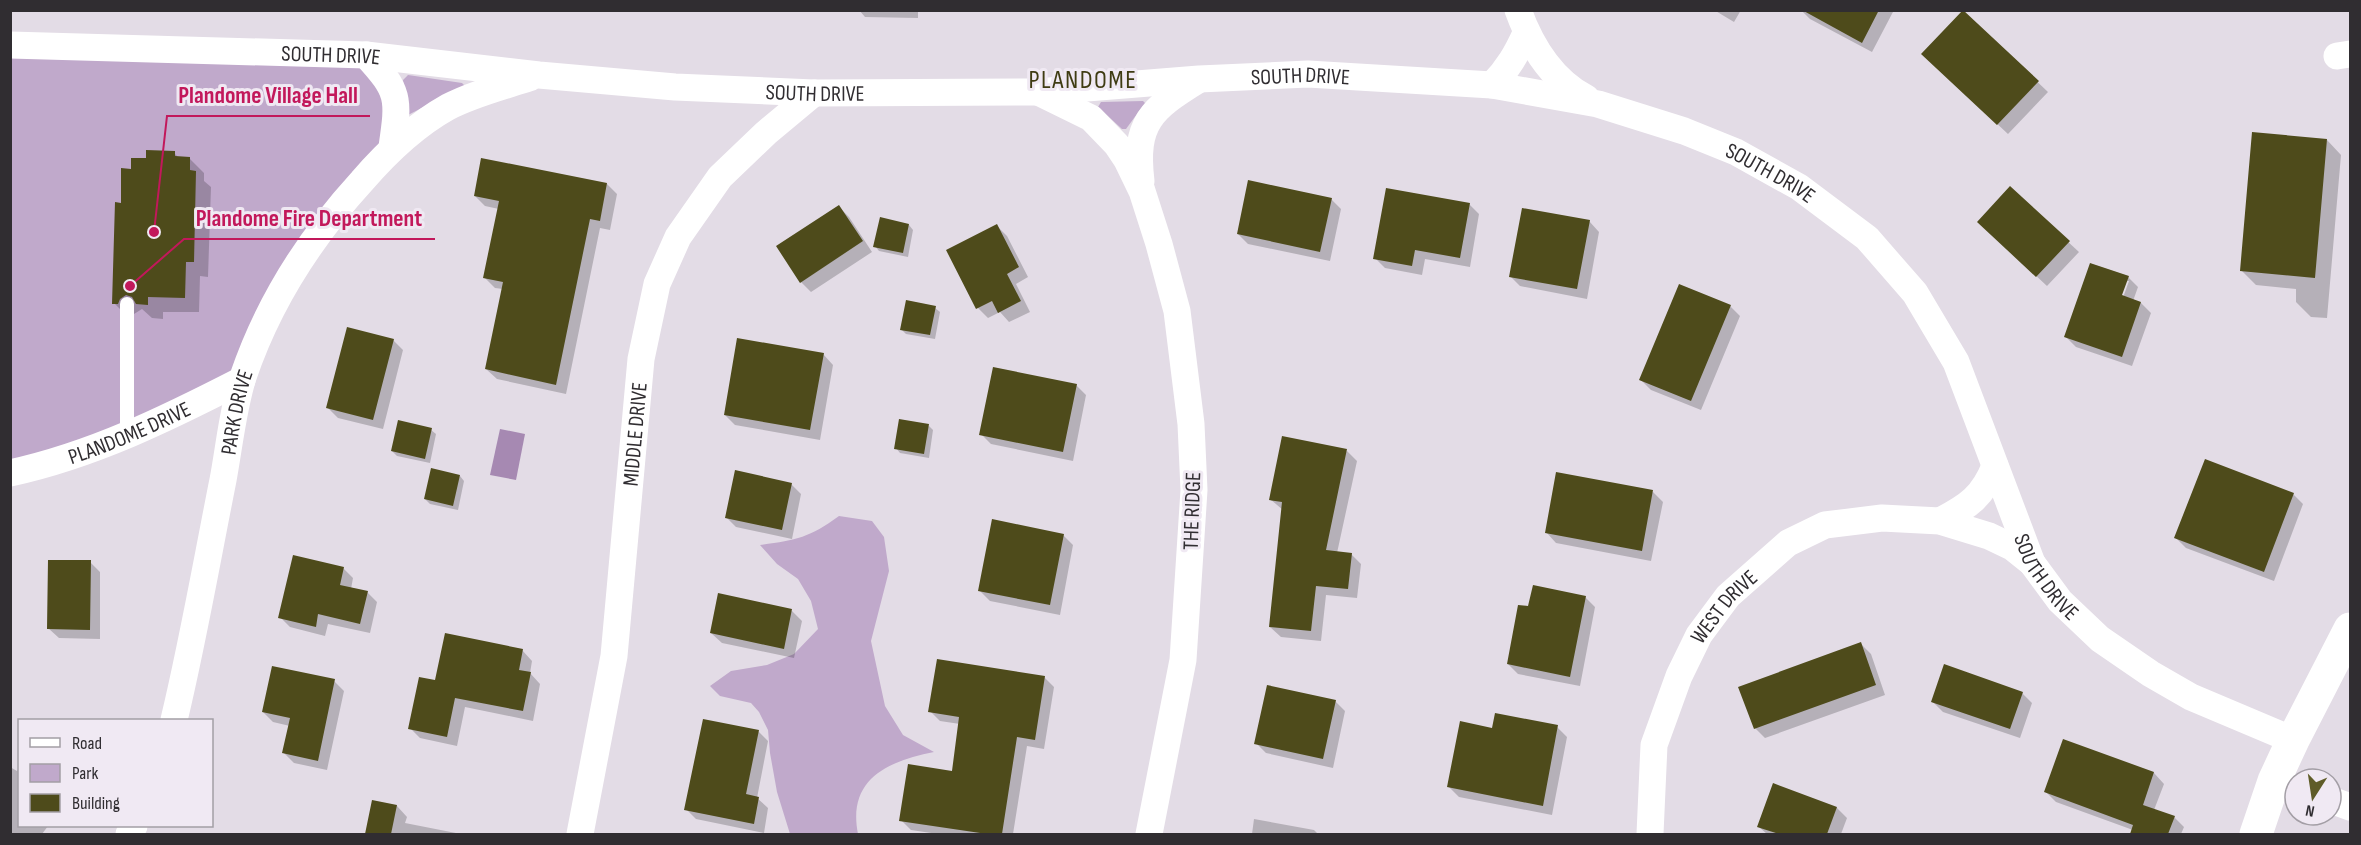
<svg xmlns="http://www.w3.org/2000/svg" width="2361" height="845" viewBox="0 0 2361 845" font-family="'Sofia Sans Condensed',sans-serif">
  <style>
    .green { fill: #c0a9cb }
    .water { fill: #a689b2 }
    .shadow { fill: #0003; fill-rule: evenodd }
    .building { fill: #4e4b1b }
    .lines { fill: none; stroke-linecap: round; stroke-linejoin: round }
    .lane { stroke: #fff; stroke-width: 14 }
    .street { stroke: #fff; stroke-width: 27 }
    .secondary { stroke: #fff; stroke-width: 33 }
    .labels { text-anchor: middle; stroke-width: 6; stroke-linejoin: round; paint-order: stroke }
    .street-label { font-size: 22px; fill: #302d31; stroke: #f0e9f3 }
    .quarter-label { font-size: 26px; letter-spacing: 1.5px; fill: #3f3c13; stroke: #f0e9f3 }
    .leader { fill: none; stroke: #c2185b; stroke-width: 2 }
    .callout-dot { fill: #c2185b; stroke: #f0e9f3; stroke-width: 2 }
    .callout-label { font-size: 24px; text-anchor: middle; font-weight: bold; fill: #c2185b; stroke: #f0e9f3; stroke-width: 6; stroke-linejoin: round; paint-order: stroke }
  </style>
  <rect width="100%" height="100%" fill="#e3dce6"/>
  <!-- green -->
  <path class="green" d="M11 45 366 55 396 121 348 196 242 380 11 473Z
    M408 75 462 83 465 86 408 115 406 113 403 80Z
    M1143 101 1145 103 1126 129H1122L1098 107 1101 102Z
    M839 516 872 521 884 537 889 571 871 641 885 706 903 735 934 752C888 761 847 779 858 834H790L777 792 770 753 768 730 759 712 751 703 720 696 710 686 731 671 767 665 794 654 818 629 811 601 798 579 777 564 760 545C796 540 809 538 839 516Z"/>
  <!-- water -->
  <path class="water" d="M500 429 525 434 516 480 490 475Z"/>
  <!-- shadow -->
  <path class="shadow" d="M859 10H918V18L865 17Z
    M1714 10H1741L1734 22Z
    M1801 10H1894L1872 52 1810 19Z
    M1964 12 2048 92 2008 134 1933 64Z
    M2327 140 2341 155 2327 318 2311 317 2296 302V289L2256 285 2241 270Z
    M174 153 179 158 190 159 204 173V181L211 187 208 277 200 276 199 312H163V319L152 318 142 309 134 314 133 318H129L114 303 122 204 132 170 147 159Z
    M607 184 617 194 610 230 600 228 566 394 497 379 486 369 503 289 495 288 485 278 499 209 485 206 475 196Z
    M2010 188 2079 252 2047 286 1989 232Z
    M1331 199 1341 209 1330 261 1248 244 1238 234Z
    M1469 204 1479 214 1470 267 1425 259 1422 275 1385 268 1375 258Z
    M839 207 849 217 872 252 811 292 801 282Z
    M1589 221 1599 232 1587 299 1520 286 1510 276Z
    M909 225 913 230 908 257 879 251 875 246Z
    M997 226 1007 236 1028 277 1016 284 1030 312 1009 322 1000 312 988 318 978 308 948 251Z
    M2128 277 2138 287 2133 301 2141 303 2151 313 2132 366 2076 347 2066 337ZM2126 281H2129L2121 303 2118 302Z
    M1730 306 1740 316 1701 410 1651 390 1641 380Z
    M935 308 940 312 935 339 906 334 901 329Z
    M393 340 403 350 383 429 338 418 328 408Z
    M823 354 833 365 820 440 735 425 725 415Z
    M1076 385 1086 395 1073 461 991 444 981 434Z
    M929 426 933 430 929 458 900 453 896 448Z
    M431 430 436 434 430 463 397 456 392 451Z
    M1347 451 1357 461 1337 553 1351 554 1361 564 1357 598 1326 595 1321 641 1281 637 1270 627 1283 510 1270 499Z
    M460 476 464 481 458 510 430 504 425 499Z
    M791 484 801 494 792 539 736 527 726 517Z
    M1653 492 1663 502 1651 561 1556 543 1546 532Z
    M2293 494 2303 504 2274 581 2186 548 2176 538Z
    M1063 535 1073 545 1060 615 990 601 980 591Z
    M90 562 100 572V639L59 638 48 628Z
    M343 568 353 578 351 589 367 592 377 602 370 633 328 624 325 636 290 627 280 617Z
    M1585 597 1595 607 1580 686 1518 674 1508 664 1529 608Z
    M792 611 802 621 794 658 722 643 711 633Z
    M1861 644 1871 654 1885 695 1765 738 1755 728Z
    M522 650 532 661 530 673 540 684 533 721 465 707 457 746 420 738 410 728 436 682Z
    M1044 677 1054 687 1044 749 1027 746 1013 834H938L911 830 901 820 953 772 960 724 940 721 930 711Z
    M334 681 344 691 327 770 294 763 284 753 290 726 273 722 263 712Z
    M2022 693 2032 703 2020 738 1943 712 1933 702Z
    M1335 701 1345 711 1333 768 1266 753 1256 743Z
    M1557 727 1567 737 1552 815 1459 797 1449 787 1493 729Z
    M758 731 768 741 757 798 768 808 764 833 696 819 686 809Z
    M2064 741 2154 773 2164 784 2154 810 2174 817 2184 827 2181 834H2131L2133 830 2056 802 2046 792Z
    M10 767 17 771 20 767V826H48L42 834H10Z
    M1774 785 1837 808 1847 818 1841 834H1767L1759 827Z
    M373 802 397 806 407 817 405 823 461 834H366Z
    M1254 819 1314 830 1318 834H1252Z"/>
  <!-- building -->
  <path class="building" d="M1802 10H1879L1862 43Z
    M1963 10 2039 81 1997 125 1921 54Z
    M2252 132 2327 139 2315 278 2240 271Z
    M146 150 175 151V156L190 157V170L196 171 194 262H186L185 298 148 297V305L136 304 132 297 126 295 120 299 118 304H112L115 202 121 203V168L131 169V158H146Z
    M481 158 607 183 600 221 590 219 556 385 485 369 503 282 483 278 499 201 474 196Z
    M1248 180 1332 198 1320 252 1237 234Z
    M2010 186 2070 241 2036 277 1977 222Z
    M1386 188 1470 203 1460 258 1415 250 1412 266 1373 259Z
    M839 205 863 241 800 283 776 246Z
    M1522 208 1590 220 1577 289 1509 277Z
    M880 217 909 224 903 253 873 247Z
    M997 224 1019 267 1007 274 1021 301 998 313 992 301 976 309 946 250Z
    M2090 263 2129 276 2122 295 2141 302 2122 357 2064 337Z
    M1679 284 1731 305 1691 401 1639 380Z
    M906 300 936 306 930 335 900 330Z
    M347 327 394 339 373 420 326 408Z
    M737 338 824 353 810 430 724 415Z
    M993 367 1077 384 1063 452 979 435Z
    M899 419 929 424 924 454 894 449Z
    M398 420 432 428 425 459 391 451Z
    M1282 436 1347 449 1326 550 1352 553 1348 589 1316 586 1311 631 1269 627 1282 502 1269 500Z
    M2205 459 2294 493 2264 572 2174 538Z
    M431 468 460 475 453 506 424 499Z
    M735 470 792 483 782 530 725 518Z
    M1556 472 1653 490 1642 551 1545 533Z
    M992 519 1064 534 1050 605 978 591Z
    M293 555 344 567 340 585 368 591 360 624 318 614 316 627 278 618Z
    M48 560H91L90 630 47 629Z
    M1533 585 1586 596 1570 677 1507 664 1518 605 1528 606Z
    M718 593 792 609 784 649 710 633Z
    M445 633 523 649 519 670 531 672 523 711 455 698 447 737 408 729 419 677 435 680Z
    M1861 642 1876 685 1754 729 1738 687Z
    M937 659 1045 676 1035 740 1017 737 1002 834H987L899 821 908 764 952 771 959 717 928 712Z
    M1944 664 2023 692 2010 729 1931 702Z
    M272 666 335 679 318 761 282 753 290 718 262 712Z
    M1267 685 1336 700 1323 759 1254 744Z
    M1495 713 1558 725 1543 806 1447 787 1460 721 1492 728Z
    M703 719 759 730 746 794 759 797 754 824 684 810Z
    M2063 739 2154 772 2143 805 2175 816 2168 834H2130L2133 825 2044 792Z
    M1773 783 1837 807 1827 834H1779L1757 827Z
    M372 800 397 805 391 834H365Z"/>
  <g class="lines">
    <!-- lane -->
    <path class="lane" d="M127 435V304"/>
    <!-- street -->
    <g class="street">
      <path d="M1518 10C1531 46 1552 80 1586 98"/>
      <path id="s1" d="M10 45 366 55 539 75 675 87 814 93 1037 92 1199 79 1308 74 1492 85 1598 104 1684 131 1736 152 1799 187 1867 238 1915 293 1956 362 2032 563 2060 601 2100 639 2151 674 2191 697 2293 740"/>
      <path d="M366 55C400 92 399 98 392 147"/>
      <path d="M2337 56 2350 54"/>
      <path d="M1492 85C1508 69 1517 53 1526 33"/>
      <path d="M1040 93 1091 118 1117 145 1127 160 1142 191 1159 244 1177 311 1191 424 1194 490 1183 660 1149 834"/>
      <path d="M1141 181C1134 123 1151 109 1198 80"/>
      <path id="s2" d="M10 473C93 455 168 418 242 380"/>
      <path d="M1940 521C1969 506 1983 496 1995 466"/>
      <path id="s3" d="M174 720C193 641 207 560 223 480 229 448 233 408 243 377 268 303 309 239 362 181 387 152 414 126 448 107 473 94 501 87 529 78"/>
      <path d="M2274 781 2295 788"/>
      <path d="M2331 800 2350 807"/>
      <path d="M129 834 134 826"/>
      <path id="s4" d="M580 834 614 656 641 359 657 284 678 237 720 177 766 133 814 93"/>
      <path id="s5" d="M1650 834 1654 745 1679 676 1699 635 1728 596 1788 543 1825 525 1882 518 1940 521 1989 536 2012 547 2032 563"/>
    </g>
    <!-- secondary -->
    <path class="secondary" d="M2256 834 2274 781 2293 740 2350 629"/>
  </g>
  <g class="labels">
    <!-- street labels -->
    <g class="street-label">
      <text dy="8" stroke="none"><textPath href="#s1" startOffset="321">SOUTH DRIVE</textPath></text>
      <text dy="8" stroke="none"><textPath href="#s1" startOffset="1293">SOUTH DRIVE</textPath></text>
      <text dy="8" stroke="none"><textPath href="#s1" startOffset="807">SOUTH DRIVE</textPath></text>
      <text dy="8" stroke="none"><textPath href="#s1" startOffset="1779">SOUTH DRIVE</textPath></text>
      <text dy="8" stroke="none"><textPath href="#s3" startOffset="314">PARK DRIVE</textPath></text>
      <text dy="8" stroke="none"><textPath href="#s2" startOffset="126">PLANDOME DRIVE</textPath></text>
      <text dy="8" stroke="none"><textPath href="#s4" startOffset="404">MIDDLE DRIVE</textPath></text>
      <text transform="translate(1191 511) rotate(-88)" y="8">THE RIDGE</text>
      <text dy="8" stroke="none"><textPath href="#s1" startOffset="2283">SOUTH DRIVE</textPath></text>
      <text dy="8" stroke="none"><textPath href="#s5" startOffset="246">WEST DRIVE</textPath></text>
    </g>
    <!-- quarter labels -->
    <g class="quarter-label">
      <text x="1083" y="88">PLANDOME</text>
    </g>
  </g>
  <!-- callouts -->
  <path class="leader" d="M154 232L167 116H370M130 286L184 239H435"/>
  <g class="callout-dot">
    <circle cx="154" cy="232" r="6"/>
    <circle cx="130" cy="286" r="6"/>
  </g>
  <g class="callout-label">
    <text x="268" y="103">Plandome Village Hall</text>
    <text x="309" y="226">Plandome Fire Department</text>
  </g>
  <!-- border -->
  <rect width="2361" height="845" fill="none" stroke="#302d31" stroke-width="24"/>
  <!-- legend -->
  <rect x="18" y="719" width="195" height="108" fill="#f0e9f3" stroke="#a39ea5" stroke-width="1.5"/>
  <rect x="30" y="738" width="30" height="9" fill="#ffffff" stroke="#a39ea5" stroke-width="1.5"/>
  <text x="72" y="749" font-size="18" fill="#302d31">Road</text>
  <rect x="30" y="764" width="30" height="18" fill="#c0a9cb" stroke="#a39ea5" stroke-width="1.5"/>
  <text x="72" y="779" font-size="18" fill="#302d31">Park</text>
  <rect x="30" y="794" width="30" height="18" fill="#4e4b1b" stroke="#a39ea5" stroke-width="1.5"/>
  <text x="72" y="809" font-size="18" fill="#302d31">Building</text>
  <!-- north arrow -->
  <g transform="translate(2313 797) rotate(192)"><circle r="28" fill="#f0e9f3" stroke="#a39ea5" stroke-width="1.5"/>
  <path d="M0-4.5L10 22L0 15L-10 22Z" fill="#5f5c28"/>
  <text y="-9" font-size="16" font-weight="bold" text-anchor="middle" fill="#302d31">N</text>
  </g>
</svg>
